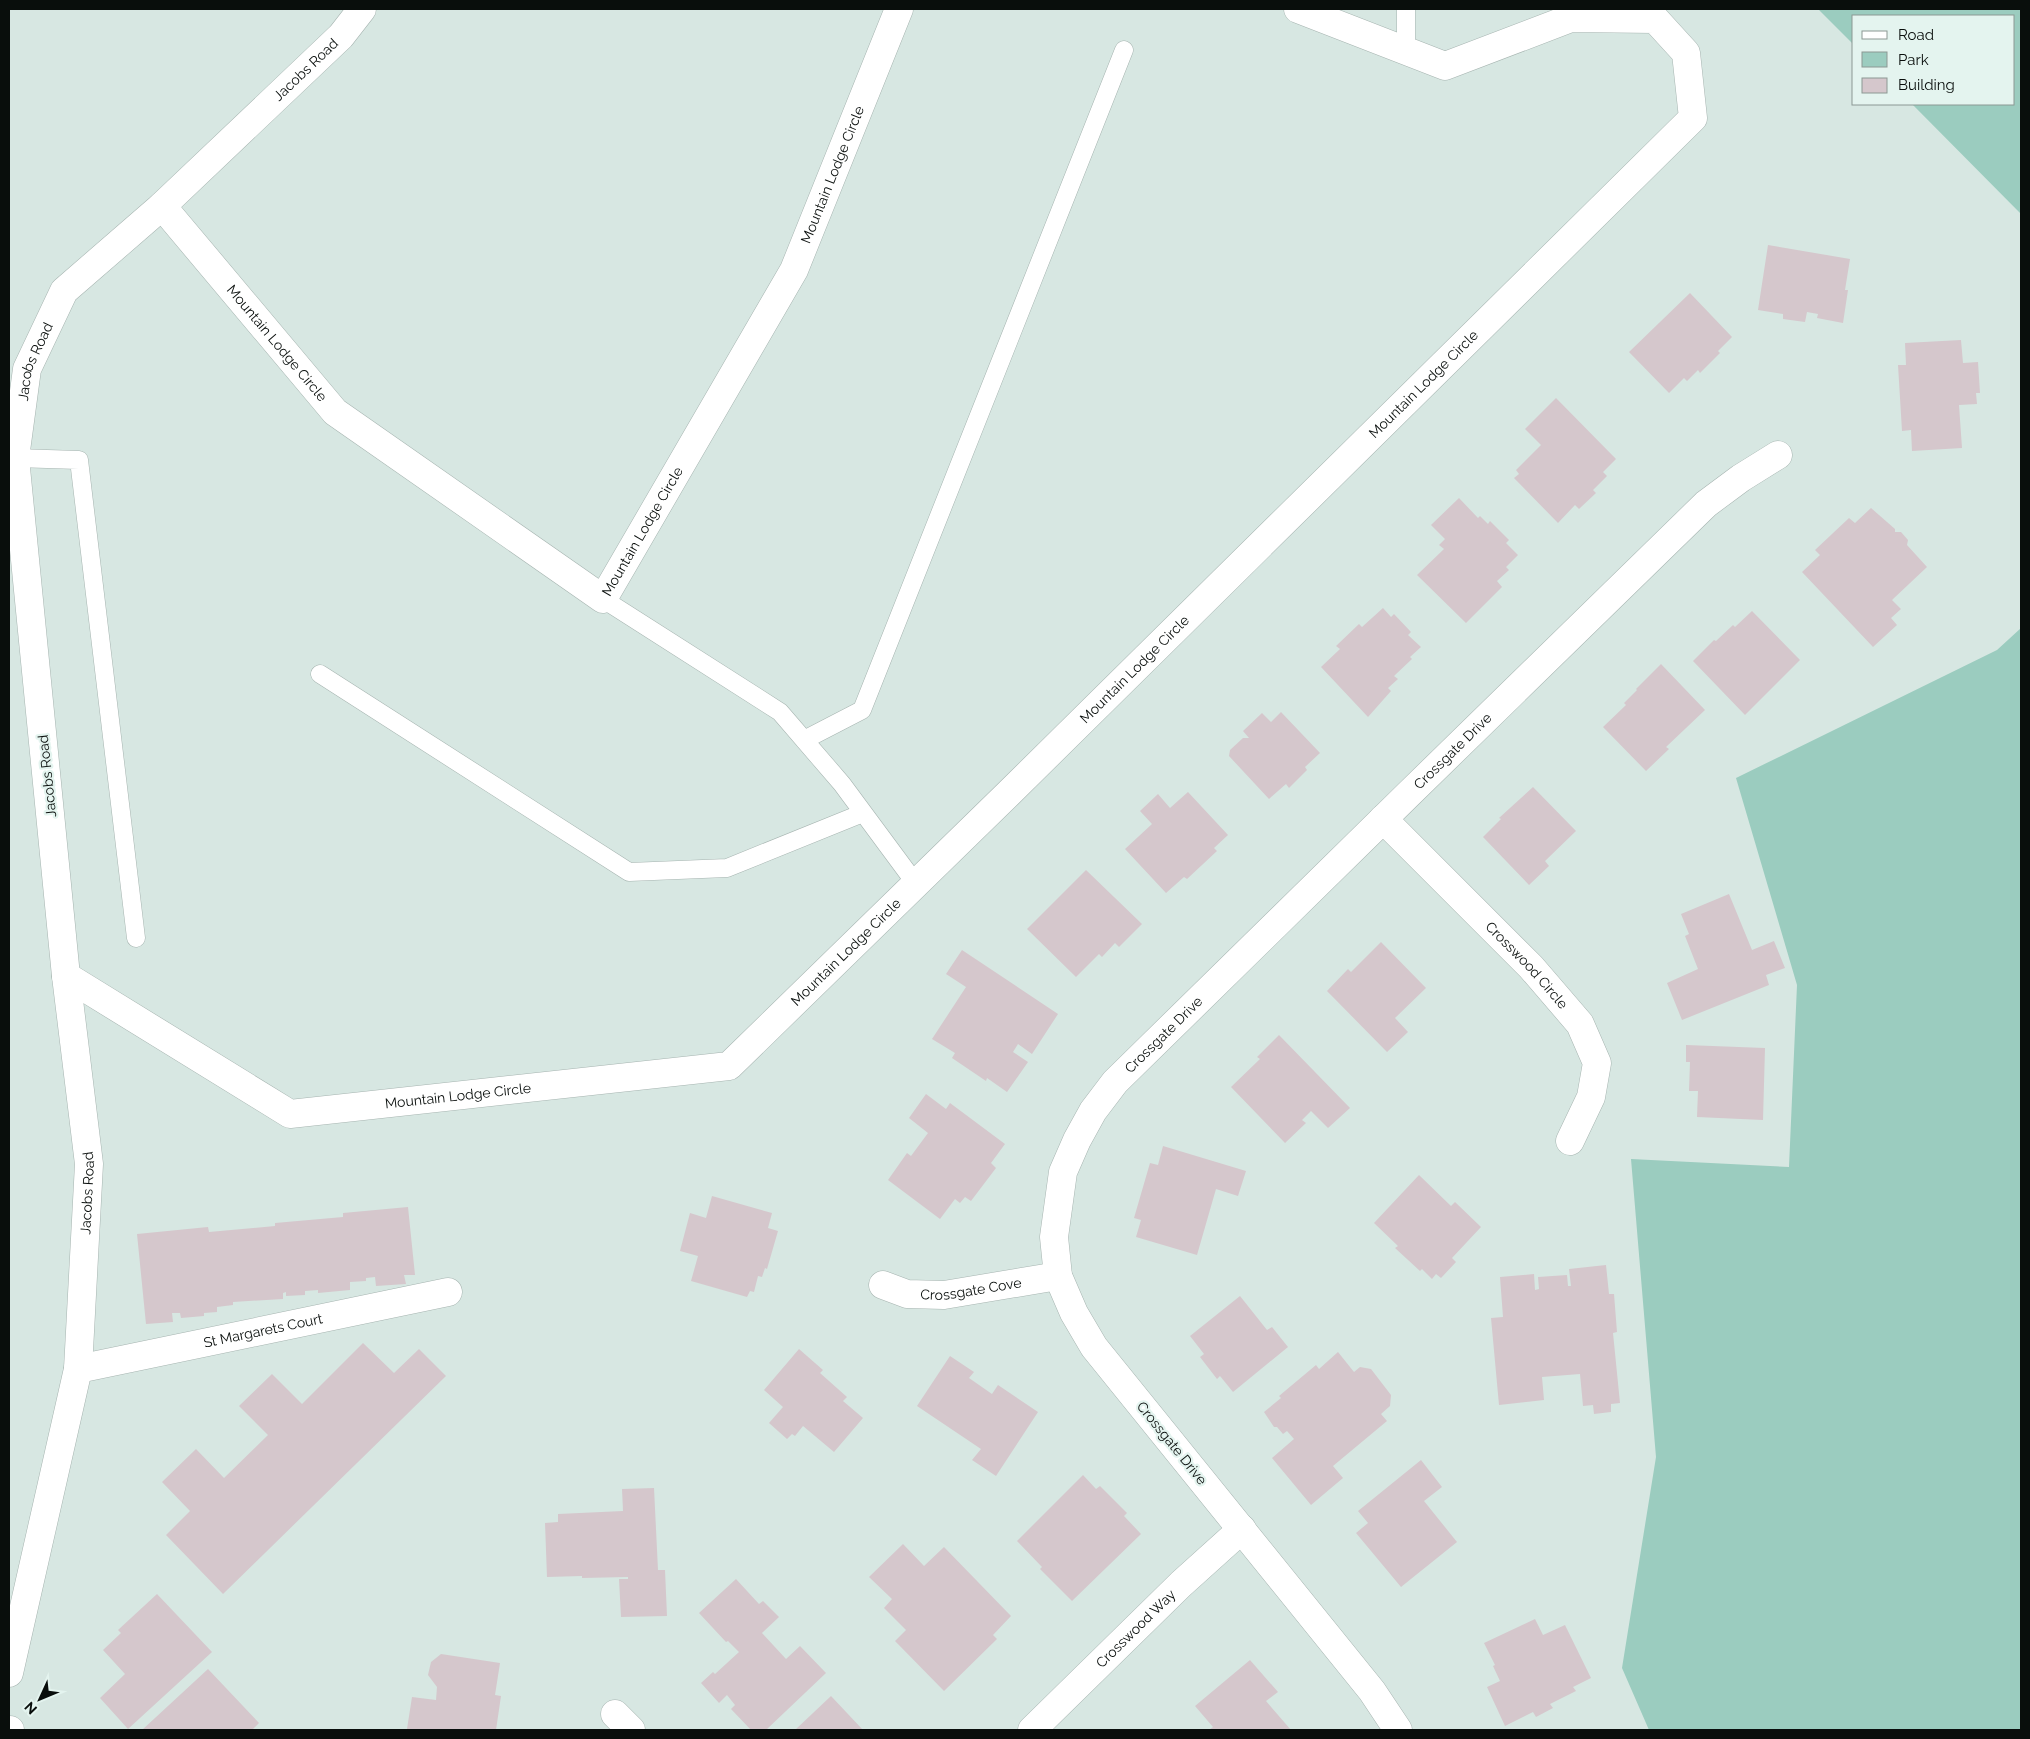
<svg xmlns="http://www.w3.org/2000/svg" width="2030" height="1739" viewBox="0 0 2030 1739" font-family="Raleway,sans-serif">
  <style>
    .green { fill: #9bccbf }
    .building { fill: #d5c7cc }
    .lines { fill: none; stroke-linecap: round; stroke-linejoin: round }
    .service-casing { stroke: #a6b4b0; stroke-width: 19 }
    .minor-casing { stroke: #a6b4b0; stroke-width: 29 }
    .service { stroke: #fff; stroke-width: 18 }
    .minor { stroke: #fff; stroke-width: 28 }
    .labels { text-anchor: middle; stroke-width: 4.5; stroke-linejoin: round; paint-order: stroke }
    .street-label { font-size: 14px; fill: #090e0c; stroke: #e4f4ef }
  </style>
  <rect width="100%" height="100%" fill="#d7e7e2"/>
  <!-- green -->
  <path class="green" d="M1818 9H2021V214L1912 104H2014V16H1854V45Z
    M2021 628V1730H1649L1622 1668 1656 1457 1631 1159 1789 1167 1797 985 1736 778 1997 650Z"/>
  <!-- building -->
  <path class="building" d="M1768 245 1850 259 1845 290H1848L1843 323 1817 318 1818 314 1807 312 1805 322 1783 319V314L1758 310Z
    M1690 293 1732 337 1718 351 1720 353 1700 373 1698 370 1687 381 1684 378 1669 393 1629 352Z
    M1961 340 1963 363 1978 362 1980 393H1976L1977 404 1959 405 1962 448 1912 451 1911 430 1902 431 1898 365H1906L1905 343Z
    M1556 398 1616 459 1603 472 1607 476 1593 490 1596 493 1579 509 1575 505 1558 523 1514 478 1519 474 1516 470 1541 445 1525 429Z
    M1459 498 1478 518 1480 516 1488 524 1490 521 1509 540 1506 543 1518 555 1506 567 1509 570 1497 581 1502 587 1466 623 1417 575 1444 549 1439 545 1445 539 1431 525Z
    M1871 508 1895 529V532H1901L1908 540 1907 545 1927 567 1892 600 1901 609 1891 618 1897 625 1873 647 1802 572 1820 555 1815 550 1849 518 1855 523Z
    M1383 608 1391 617 1394 614 1411 632 1408 635 1421 647 1410 657 1412 659 1394 676 1398 679 1388 688 1391 691 1368 717 1321 667 1340 649 1336 646 1359 624 1362 627Z
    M1752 611 1800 660 1745 715 1693 661 1714 640 1716 641 1733 625 1735 627Z
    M1661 664 1705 710 1666 747 1669 749 1646 771 1603 727 1626 705 1624 703 1637 690 1636 689Z
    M1281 712 1320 753 1305 767 1307 770 1289 788 1286 784 1269 799 1229 756 1230 750 1243 738H1249L1243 731 1262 713 1271 722Z
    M1533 787 1576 831 1545 861 1549 866 1529 885 1483 837 1501 819 1499 818Z
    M1188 792 1228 835 1214 848 1217 851 1187 879 1184 877 1166 893 1125 849 1152 824 1140 811 1158 794 1170 808Z
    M1086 870 1142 924 1119 947 1115 943 1102 957 1099 954 1076 977 1027 929Z
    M1729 894 1752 950 1774 941 1785 968 1766 975 1769 985 1682 1020 1667 983 1698 969 1685 936 1689 934 1681 914Z
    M1381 942 1426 988 1395 1018 1408 1032 1387 1052 1327 991 1348 969 1351 972Z
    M962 950 1058 1014 1032 1054 1018 1044 1013 1052 1028 1062 1007 1092 987 1078 986 1081 952 1058 955 1053 932 1039 966 987 946 974Z
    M1279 1035 1350 1108 1328 1128 1311 1111 1302 1120 1306 1123 1285 1143 1231 1087 1260 1059 1257 1057Z
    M1686 1045 1765 1048 1763 1120 1697 1117 1698 1091H1689L1690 1062H1686Z
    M926 1094 946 1109 950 1103 1005 1144 991 1163 996 1168 971 1201 965 1197 960 1203 955 1199 940 1219 888 1180 907 1153 911 1156 928 1133 909 1118Z
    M1163 1146 1246 1171 1238 1196 1216 1189 1197 1255 1136 1237 1141 1220 1134 1218 1150 1163 1158 1165Z
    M1419 1175 1451 1206 1455 1202 1481 1227 1452 1258 1456 1262 1441 1278 1436 1274 1432 1279 1422 1269 1420 1271 1395 1248 1398 1246 1374 1223Z
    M712 1196 772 1213 768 1228 778 1231 767 1269 765 1268 762 1277 758 1276 754 1292 750 1291 747 1297 691 1281 698 1256 680 1251 690 1213 706 1218Z
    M408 1207 415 1275H404L406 1284 376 1286 375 1277 366 1278V1281L350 1282V1290L318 1293V1290L305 1291V1295L286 1296V1292L283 1293V1299L233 1302V1305L217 1307V1312L204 1313V1316L181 1318 180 1313H172L173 1322 146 1324 137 1234 208 1227 209 1232 275 1226V1223L343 1217V1213Z
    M1606 1265 1609 1294H1614L1617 1332 1613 1333 1620 1403 1611 1404V1412L1594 1414 1593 1405 1583 1406 1580 1374 1542 1377 1544 1400 1499 1405 1491 1318 1503 1317 1500 1277 1534 1274 1535 1290 1539 1289 1538 1277 1567 1275 1568 1286H1571L1569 1269Z
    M1240 1296 1267 1330 1272 1327 1288 1347 1233 1392 1220 1376 1217 1379 1200 1357 1204 1354 1190 1336Z
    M363 1343 394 1373 419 1349 446 1376 223 1594 166 1535 190 1511 162 1482 196 1449 224 1478 268 1435 239 1406 272 1374 302 1404Z
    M799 1349 823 1370 820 1373 847 1397 843 1401 863 1418 834 1452 803 1426 795 1436 792 1434 787 1439 769 1423 783 1407 764 1390Z
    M1338 1352 1354 1372 1360 1367 1371 1369 1391 1395 1390 1406 1381 1414 1387 1421 1333 1466 1343 1478 1311 1505 1272 1458 1294 1439 1287 1431 1283 1434 1277 1427H1274L1264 1412 1281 1398 1279 1396 1316 1365 1319 1369Z
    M950 1356 974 1372 969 1378 992 1394 998 1385 1038 1412 996 1476 972 1460 981 1449 917 1406Z
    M1421 1460 1442 1487 1424 1501 1457 1542 1401 1587 1356 1533 1368 1523 1358 1511Z
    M1083 1475 1096 1489 1100 1486 1127 1513 1124 1516 1141 1534 1072 1601 1040 1569 1042 1567 1017 1541Z
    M654 1488 658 1570H665L667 1616 621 1617 619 1579H628V1577L582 1578V1576L547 1577 545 1523 558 1522V1514L623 1511 622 1489Z
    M903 1544 924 1566 944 1547 1011 1616 993 1635 997 1639 944 1691 895 1641 906 1630 884 1608 892 1599 869 1577Z
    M736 1579 759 1604 763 1601 779 1617 762 1633 786 1659 800 1646 826 1673 766 1730H751L731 1709 735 1705 727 1695 719 1703 701 1683 713 1672 715 1674 739 1652 728 1641 726 1642 699 1613Z
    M157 1594 212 1652 128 1729 100 1698 125 1674 103 1650 121 1633 118 1630Z
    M1535 1619 1543 1635 1565 1625 1591 1678 1573 1687 1576 1691 1550 1704 1553 1708 1536 1717 1533 1712 1505 1726 1487 1687 1500 1681 1493 1666 1495 1665 1484 1643Z
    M441 1654 500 1663 495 1695 501 1696 496 1730 407 1729 412 1697 436 1700 437 1687 428 1675 431 1662Z
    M1250 1660 1278 1692 1266 1701 1291 1730H1209L1213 1727 1195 1706Z
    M208 1669 259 1723 252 1730H142Z
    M831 1696 863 1730H795Z"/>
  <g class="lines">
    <defs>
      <path id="service" d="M1406 50V9
        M15 458 79 460 136 938
        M603 599 780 712 842 784 916 884
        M320 674 629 872 727 868 863 813
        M804 740 862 710 1124 50"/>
      <g id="minor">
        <path id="s1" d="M162 206 335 412 603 599 794 270 899 9"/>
        <path id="s2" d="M1383 819 1531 967 1580 1024 1597 1063 1591 1097 1570 1141"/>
        <path id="s3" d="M66 976 290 1114 729 1066 1008 794 1693 118 1686 53 1655 19 1571 18 1445 66 1298 9"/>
        <path id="s4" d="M883 1285 907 1294 944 1295 1058 1276"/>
        <path id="s5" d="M78 1369 448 1292"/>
        <path id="s6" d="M9 1673 78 1369 89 1164 66 976 15 458 27 369 64 291 162 206 341 36 362 9"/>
        <path d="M615 1714 631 1730"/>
        <path d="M9 1730H10"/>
        <path id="s7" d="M1032 1730 1181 1584 1242 1529"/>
        <path id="s8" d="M1398 1730 1372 1691 1094 1347 1074 1313 1058 1276 1054 1237 1063 1172 1077 1140 1093 1111 1115 1082C1312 889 1508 696 1706 504L1741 478 1778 455"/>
      </g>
    </defs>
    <!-- service casing -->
    <use href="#service" class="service-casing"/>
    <!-- minor casing -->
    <use href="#minor" class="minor-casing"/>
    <!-- service -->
    <use href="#service" class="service"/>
    <!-- minor -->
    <use href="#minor" class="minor"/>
  </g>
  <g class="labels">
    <!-- street labels -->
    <g class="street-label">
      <text dy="5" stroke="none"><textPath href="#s6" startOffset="1731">Jacobs Road</textPath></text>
      <text dy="5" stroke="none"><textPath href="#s1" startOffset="1079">Mountain Lodge Circle</textPath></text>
      <text dy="5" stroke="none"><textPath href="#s1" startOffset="179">Mountain Lodge Circle</textPath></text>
      <text dy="5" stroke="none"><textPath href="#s6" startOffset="1326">Jacobs Road</textPath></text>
      <text dy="5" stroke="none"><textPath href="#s3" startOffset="1678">Mountain Lodge Circle</textPath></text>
      <text dy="5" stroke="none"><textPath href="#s1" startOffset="674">Mountain Lodge Circle</textPath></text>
      <text dy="5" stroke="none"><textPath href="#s3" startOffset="1272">Mountain Lodge Circle</textPath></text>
      <text dy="5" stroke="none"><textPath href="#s8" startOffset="1251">Crossgate Drive</textPath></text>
      <text transform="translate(47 776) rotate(-96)" y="5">Jacobs Road</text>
      <text dy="5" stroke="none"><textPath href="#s3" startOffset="868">Mountain Lodge Circle</textPath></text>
      <text dy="5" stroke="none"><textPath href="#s2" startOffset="205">Crosswood Circle</textPath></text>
      <text dy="5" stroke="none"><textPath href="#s8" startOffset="846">Crossgate Drive</textPath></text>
      <text dy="5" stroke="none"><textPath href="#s3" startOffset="432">Mountain Lodge Circle</textPath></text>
      <text dy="5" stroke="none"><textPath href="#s6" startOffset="488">Jacobs Road</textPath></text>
      <text dy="5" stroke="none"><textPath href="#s4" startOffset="90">Crossgate Cove</textPath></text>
      <text dy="5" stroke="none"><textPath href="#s5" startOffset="189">St Margarets Court</textPath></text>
      <text transform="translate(1172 1443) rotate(51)" y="5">Crossgate Drive</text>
      <text dy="5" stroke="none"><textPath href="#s7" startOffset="145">Crosswood Way</textPath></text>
    </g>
  </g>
  <!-- border -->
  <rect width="2030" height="1739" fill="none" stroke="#090e0c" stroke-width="20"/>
  <!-- legend -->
  <rect x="1852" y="15" width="162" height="90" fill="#e4f4ef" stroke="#8c9894"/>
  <rect x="1862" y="31" width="25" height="8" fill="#ffffff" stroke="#8c9894"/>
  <text x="1898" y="40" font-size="15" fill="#090e0c">Road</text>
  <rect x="1862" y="52" width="25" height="15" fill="#9bccbf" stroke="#8c9894"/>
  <text x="1898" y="65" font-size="15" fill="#090e0c">Park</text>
  <rect x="1862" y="78" width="25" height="15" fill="#d5c7cc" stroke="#8c9894"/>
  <text x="1898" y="90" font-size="15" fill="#090e0c">Building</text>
  <!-- north arrow -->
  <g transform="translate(40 1699) rotate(226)" stroke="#e4f4ef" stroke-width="4" paint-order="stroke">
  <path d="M0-4L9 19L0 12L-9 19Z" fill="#090e0c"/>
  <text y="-8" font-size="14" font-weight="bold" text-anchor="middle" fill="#090e0c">N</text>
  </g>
</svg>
